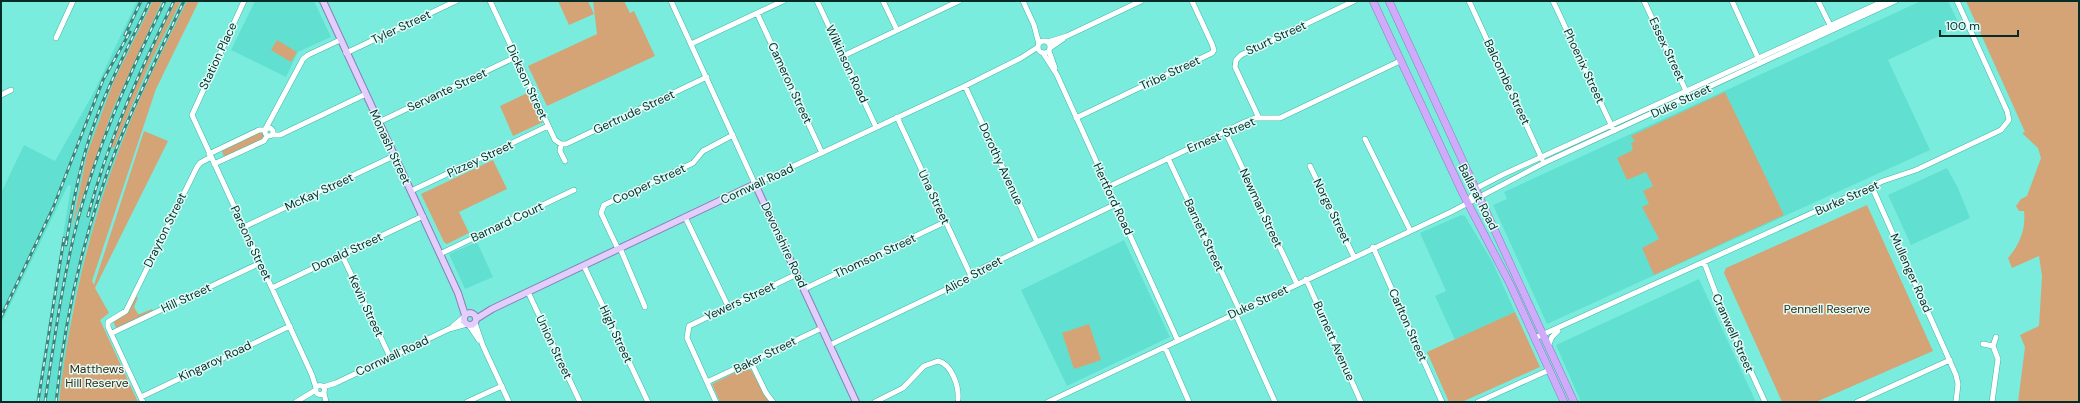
<svg xmlns="http://www.w3.org/2000/svg" width="2080" height="403" viewBox="0 0 2080 403" font-family="'DM Sans',sans-serif">
  <style>
    .built { fill: #61e0d1 }
    .green { fill: #d4a477 }
    .lines { fill: none; stroke-linecap: round; stroke-linejoin: round }
    .minor-casing { stroke: #3eb5a7; stroke-width: 6 }
    .major-casing { stroke: #897fb2; stroke-width: 8 }
    .highway-casing { stroke: #897fb2; stroke-width: 8 }
    .minor { stroke: #fff; stroke-width: 5 }
    .major { stroke: #e3cdfd; stroke-width: 6 }
    .highway { stroke: #d0abfc; stroke-width: 7 }
    .rail-casing { stroke: #3b847b; stroke-width: 3 }
    .rail { stroke: #dffdf8; stroke-width: 1.5; stroke-dasharray: 4.5; stroke-linecap: butt }
    .labels { text-anchor: middle; stroke-width: 3; stroke-linejoin: round; paint-order: stroke }
    .street-label { font-size: 12px; fill: #062c28; stroke: #dffdf8 }
    .park-label { font-size: 12px; fill: #412911; stroke: #dffdf8 }
  </style>
  <rect width="100%" height="100%" fill="#7aecdd"/>
  <!-- built -->
  <path class="built" d="M137 1H153L113 83 87 154 72 227 112 111 162 1H176L135 87 111 146 114 148 150 63 181 1H187L127 129 99 207 86 252 72 312 59 402H36L71 186 68 185 1 324V193L24 145 55 161 94 92Z
    M255 1H314L331 37 298 52 286 77 231 50Z
    M1921 1H1948L1960 26 1888 60 1930 150 1547 324 1493 205 1507 199 1504 192Z
    M1947 168 1958 188 1970 218 1911 245 1888 195Z
    M1461 215 1465 216 1493 263 1515 312 1455 340 1435 296 1446 291 1420 233Z
    M1124 240 1170 337 1067 386 1021 290Z
    M477 242 493 277 465 289 449 254Z
    M1699 279 1756 402H1581L1556 345Z"/>
  <!-- green -->
  <path class="green" d="M153 1H162L112 111 72 227 87 154 113 83Z
    M176 1H181L150 63 114 148 111 147 135 87Z
    M187 1H199L156 89 92 281 94 285 144 131 168 141 95 288 109 313 100 320 138 402H59C69 316 88 231 119 150 138 99 163 50 187 1Z
    M558 1H588L594 14 569 25Z
    M593 1H624L630 13 634 11 655 56 547 106 528 66 597 34Z
    M1966 1H2079V402H2018L2025 347 2020 335 2039 326 2042 276 2039 256 2012 268 2008 258C2020 244 2026 229 2024 211H2019L2016 206 2021 199 2027 196 2041 158 2038 148 2022 133 2025 132Z
    M277 40 297 52 291 62 271 50Z
    M529 92 543 122 513 136 500 106Z
    M1725 92 1784 215 1654 275 1642 248 1659 239 1642 207 1649 204 1643 191 1653 186 1646 172 1627 180 1617 158 1633 150 1631 143 1635 141 1631 136Z
    M262 131 265 139 226 157 223 155 222 150Z
    M493 160 507 189 459 212 469 233 447 244 444 242 421 194Z
    M1867 205 1933 351 1816 402H1782L1724 273 1726 268Z
    M135 297H138L134 307 138 314H140L152 309 153 311 116 328 113 321 128 312Z
    M1515 312 1540 367 1462 402H1449L1427 352Z
    M1089 324 1101 360 1074 369 1062 333Z
    M744 368 751 370 769 402H720L712 384Z"/>
  <g class="lines">
    <defs>
      <path id="minor" d="M244 1 192 115 312 375 316 388
        M490 1 555 140 561 144 560 151 565 161
        M671 1 755 184 965 86 1021 58 1038 47
        M817 1 876 127
        M883 1 897 30
        M1023 1 1034 25 1039 44
        M1469 1 1542 159
        M1553 1 1614 131
        M1644 1 1687 93
        M1732 1 1759 60
        M1818 1 1831 27
        M757 13 822 153
        M56 38 73 1
        M1038 47a6 6 0 1 1 12 0a6 6 0 1 1-12 0Z
        M1048 42 1067 36 1141 1
        M691 44 783 1
        M1050 48 1063 39
        M1049 51 1055 68
        M346 53 456 1
        M1043 53 1057 75 1178 341
        M843 56 959 1
        M965 86 1037 242
        M1 95 11 90
        M897 117 971 276
        M1076 118 1212 53 1214 50 1212 44 1192 1
        M1259 118 1235 67 1236 60 1241 55 1354 1
        M379 122 516 57
        M265 132a4 4 0 1 1 8 0a4 4 0 1 1-8 0Z
        M266 128 303 59 308 55 340 40
        M1225 131 1297 284
        M272 135H280L366 94
        M1365 139 1410 230
        M561 144H566L707 77
        M209 154 259 130H265
        M1168 158 1240 311
        M214 164 264 141 267 136
        M1310 166 1354 257
        M1108 187 1245 122 1255 118H1280L1400 61
        M1872 187 1956 375 1958 384 1956 402
        M411 191 548 126
        M1468 202 1477 188 1502 175 1884 1
        M685 217 728 306
        M244 227 394 156
        M1373 247 1442 402
        M620 248 645 307
        M618 249 601 213 604 205 693 163 703 151 733 135
        M440 254 574 190
        M342 255 390 357
        M1704 262 1719 302 1765 402
        M584 266 648 402
        M1306 279 1361 402
        M272 288 423 216
        M804 289 945 222
        M528 292 580 402
        M1235 313 1275 402
        M475 323 483 346 509 402
        M469 325 479 340
        M453 326 464 317
        M112 333 260 263
        M1535 338 1883 181 1916 170 2001 130 2009 120 2007 111 1957 1
        M1549 344 1552 337 1558 331
        M1983 344 1993 346 1996 337
        M830 345 962 282 983 268 1116 204
        M1165 347 1189 402
        M751 362 766 393 773 402
        M707 382 822 328
        M315.5 390a4.5 4.5 0 1 1 9 0a4.5 4.5 0 1 1-9 0Z
        M323 387 336 383 449 329 467 324
        M324 393 326 402
        M141 397 290 326
        M143 402 108 327V322L126 311 197 167 200 163 211 157
        M296 402 316 390
        M467 402 502 386
        M716 402 687 338 689 326 797 274
        M875 402 903 388 924 366 938 361C952 364 959 387 958 399
        M1048 402 1451 212 1544 163 1895 1
        M1478 402 1549 370
        M1857 402 1950 360
        M1992 402 1998 359 1993 346"/>
      <path id="major" d="M323 1 458 293 465 315
        M464 319a6 6 0 1 1 12 0a6 6 0 1 1-12 0Z
        M476 319 492 309 755 184 856 402"/>
      <path id="highway" d="M1373 1 1463 194 1510 284 1564 402
        M1389 1 1574 402"/>
    </defs>
    <!-- minor casing -->
    <use href="#minor" class="minor-casing"/>
    <!-- major casing -->
    <use href="#major" class="major-casing"/>
    <!-- highway casing -->
    <use href="#highway" class="highway-casing"/>
    <!-- minor -->
    <use href="#minor" class="minor"/>
    <!-- major -->
    <use href="#major" class="major"/>
    <!-- highway -->
    <use href="#highway" class="highway"/>
    <defs>
      <path id="rail" d="M125 35 141 1
        M88 216C108 140 140 71 174 1
        M66 245C71 213 77 181 86 149 101 97 127 50 150 1
        M1 317 53 208 103 80 130 32
        M38 402 64 238
        M45 402C54 342 62 282 77 223 97 146 130 72 165 1
        M56 402C65 315 85 228 117 147 137 97 161 49 184 1"/>
    </defs>
    <!-- rail casing -->
    <use href="#rail" class="rail-casing"/>
    <!-- rail -->
    <use href="#rail" class="rail"/>
  </g>
  <g class="labels">
    <!-- street labels -->
    <g class="street-label">
      <text transform="translate(401 27) rotate(-25)" y="4">Tyler Street</text>
      <text transform="translate(1276 38) rotate(-25)" y="4">Sturt Street</text>
      <text transform="translate(1667 49) rotate(65)" y="4">Essex Street</text>
      <text transform="translate(218 56) rotate(-65)" y="4">Station Place</text>
      <text transform="translate(847 64) rotate(65)" y="4">Wilkinson Road</text>
      <text transform="translate(1584 66) rotate(65)" y="4">Phoenix Street</text>
      <text transform="translate(1170 73) rotate(-25)" y="4">Tribe Street</text>
      <text transform="translate(527 82) rotate(65)" y="4">Dickson Street</text>
      <text transform="translate(1507 82) rotate(65)" y="4">Balcombe Street</text>
      <text transform="translate(790 83) rotate(65)" y="4">Cameron Street</text>
      <text transform="translate(447 90) rotate(-25)" y="4">Servante Street</text>
      <text transform="translate(1681 101) rotate(-25)" y="4">Duke Street</text>
      <text transform="translate(634 112) rotate(-25)" y="4">Gertrude Street</text>
      <text transform="translate(1221 135) rotate(-23)" y="4">Ernest Street</text>
      <text transform="translate(390 147) rotate(65)" y="4">Monash Street</text>
      <text transform="translate(480 159) rotate(-25)" y="4">Pizzey Street</text>
      <text transform="translate(1001 164) rotate(65)" y="4">Dorothy Avenue</text>
      <text transform="translate(649 184) rotate(-25)" y="4">Cooper Street</text>
      <text transform="translate(757 184) rotate(-25)" y="4">Cornwall Road</text>
      <text transform="translate(319 192) rotate(-25)" y="4">McKay Street</text>
      <text transform="translate(934 197) rotate(65)" y="4">Una Street</text>
      <text transform="translate(1478 197) rotate(63)" y="4">Ballarat Road</text>
      <text transform="translate(1847 198) rotate(-24)" y="4">Burke Street</text>
      <text transform="translate(1113 199) rotate(65)" y="4">Hertford Road</text>
      <text transform="translate(1261 208) rotate(65)" y="4">Newman Street</text>
      <text transform="translate(1332 211) rotate(64)" y="4">Norge Street</text>
      <text transform="translate(507 222) rotate(-25)" y="4">Barnard Court</text>
      <text transform="translate(165 230) rotate(-64)" y="4">Drayton Street</text>
      <text transform="translate(1204 235) rotate(65)" y="4">Barnett Street</text>
      <text transform="translate(251 243) rotate(65)" y="4">Parsons Street</text>
      <text transform="translate(784 245) rotate(65)" y="4">Devonshire Road</text>
      <text transform="translate(347 252) rotate(-25)" y="4">Donald Street</text>
      <text transform="translate(875 256) rotate(-25)" y="4">Thomson Street</text>
      <text transform="translate(1911 273) rotate(66)" y="4">Mullenger Road</text>
      <text transform="translate(973 275) rotate(-29)" y="4">Alice Street</text>
      <text transform="translate(186 298) rotate(-25)" y="4">Hill Street</text>
      <text transform="translate(740 301) rotate(-25)" y="4">Yewers Street</text>
      <text transform="translate(1258 302) rotate(-25)" y="4">Duke Street</text>
      <text transform="translate(366 306) rotate(65)" y="4">Kevin Street</text>
      <text transform="translate(1408 325) rotate(66)" y="4">Carlton Street</text>
      <text transform="translate(1733 333) rotate(66)" y="4">Cranwell Street</text>
      <text transform="translate(616 334) rotate(65)" y="4">High Street</text>
      <text transform="translate(1334 341) rotate(66)" y="4">Burnett Avenue</text>
      <text transform="translate(554 347) rotate(65)" y="4">Union Street</text>
      <text transform="translate(765 355) rotate(-26)" y="4">Baker Street</text>
      <text transform="translate(392 356) rotate(-25)" y="4">Cornwall Road</text>
      <text transform="translate(215 361) rotate(-25)" y="4">Kingaroy Road</text>
    </g>
    <!-- park labels -->
    <g class="park-label">
      <text x="1827" y="313">Pennell Reserve</text>
      <text x="97" y="373">Matthews<tspan x="97" dy="14">Hill Reserve</tspan></text>
    </g>
  </g>
  <!-- border -->
  <rect width="2080" height="403" fill="none" stroke="#062c28" stroke-width="4"/>
  <!-- scale -->
  <path d="M1940 30v6h78v-6" fill="none" stroke="#062c28" stroke-width="2"/>
  <text x="1946" y="30" font-size="12" fill="#062c28" stroke="#dffdf8" stroke-width="3" paint-order="stroke">100 m</text>
</svg>
